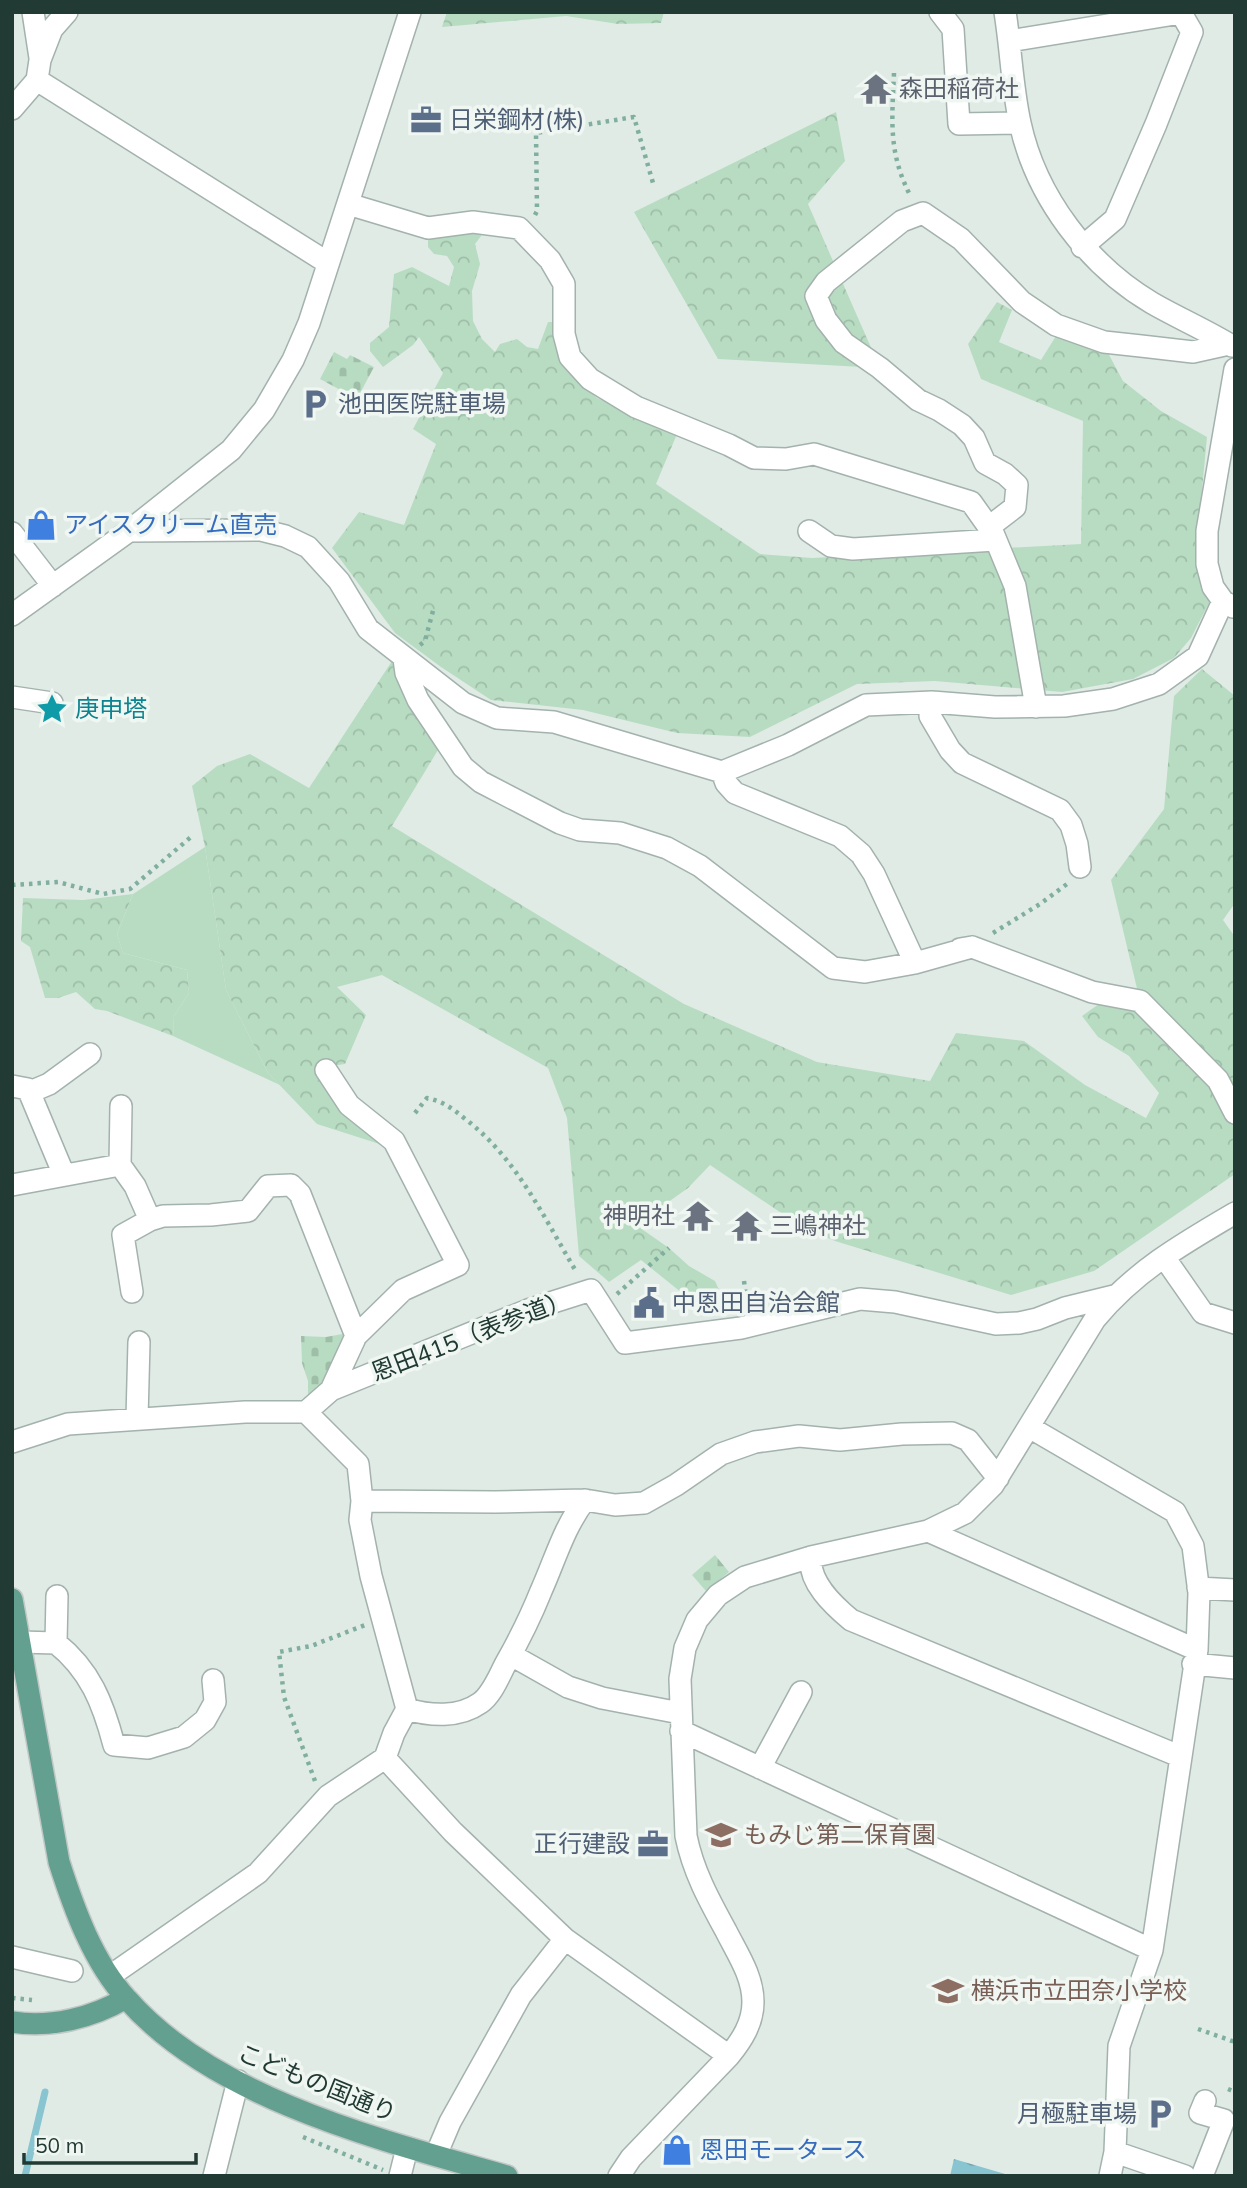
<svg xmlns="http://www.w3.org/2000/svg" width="1247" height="2188" viewBox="0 0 1247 2188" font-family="Mulish,'Noto Sans JP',sans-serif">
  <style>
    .green { fill: #b8dcc2 }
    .forest { fill: url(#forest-crowns) }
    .cemetery { fill: url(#cemetery-stones) }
    .water { fill: url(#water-waves) }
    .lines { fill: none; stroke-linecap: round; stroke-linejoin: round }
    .stream { stroke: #88c5d0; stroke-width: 7 }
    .minor-casing { stroke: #a3b2ad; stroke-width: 24 }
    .major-casing { stroke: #c1c8c6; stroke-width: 24 }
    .path { stroke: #80ae9f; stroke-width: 4.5; stroke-dasharray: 3.5 5; stroke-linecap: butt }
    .minor { stroke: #fff; stroke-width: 21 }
    .major { stroke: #64a090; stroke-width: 21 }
    .labels { text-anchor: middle; stroke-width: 7; stroke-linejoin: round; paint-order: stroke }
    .worship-label { font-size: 24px; fill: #5b616d; stroke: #f0f7f3; text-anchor: start }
    .service-label { font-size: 24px; fill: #4e5e75; stroke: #f0f7f3; text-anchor: start }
    .shop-label { font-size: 24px; fill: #366cbe; stroke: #f0f7f3; text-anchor: start }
    .culture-label { font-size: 24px; fill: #0d838f; stroke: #f0f7f3; text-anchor: start }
    .street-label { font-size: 24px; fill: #213a33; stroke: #f0f7f3 }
    .education-label { font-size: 24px; fill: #785e54; stroke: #f0f7f3; text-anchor: start }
  </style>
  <defs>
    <pattern id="forest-crowns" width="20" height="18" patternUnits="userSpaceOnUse" patternTransform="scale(1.75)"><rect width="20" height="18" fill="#b8dcc2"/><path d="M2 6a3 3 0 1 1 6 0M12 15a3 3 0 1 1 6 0" fill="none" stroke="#9ebea7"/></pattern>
    <pattern id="cemetery-stones" width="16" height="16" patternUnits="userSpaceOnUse" patternTransform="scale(1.75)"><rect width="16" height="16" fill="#b8dcc2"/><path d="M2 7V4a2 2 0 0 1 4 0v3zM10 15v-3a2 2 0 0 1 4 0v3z" fill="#9ebea7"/></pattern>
    <pattern id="water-waves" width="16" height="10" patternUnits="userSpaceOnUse" patternTransform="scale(1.75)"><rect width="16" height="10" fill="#88c5d0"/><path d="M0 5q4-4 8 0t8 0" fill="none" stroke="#6fa1a9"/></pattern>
  </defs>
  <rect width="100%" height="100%" fill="#e0ebe6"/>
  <!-- green -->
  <path class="green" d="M205 847 226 990 268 1073 280 1085 173 1036 174 1016 189 993 187 970 123 953 117 934 133 894Z"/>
  <!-- forest -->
  <path class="forest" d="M447 12H664L661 23 618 24 566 16 442 27Z
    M836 112 845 161 808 204 880 368 718 359 634 212Z
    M478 228 484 232 475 244 480 264 472 291 473 321 482 339 495 352 500 344 517 339 527 347 538 349 548 322H557L563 364 597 398 677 434 656 484 760 554 812 558 1081 544 1083 421 981 379 968 344 997 302 1012 310 999 342 1041 360 1056 336 1107 351 1123 381 1161 411 1207 437 1195 564 1210 601 1191 638 1174 658 1133 679 1062 692 935 681 857 684 750 737 677 733 583 710 491 700 441 667 395 633 332 548 359 512 404 525 436 444 413 429 443 373 419 337 413 345 383 367 370 351V343L389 327 394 274 412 267 449 286 454 267 447 256 434 254 428 247V234Z
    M394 658 438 750 392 826 684 1004 817 1062 930 1081 956 1033 1024 1041 1085 1085 1146 1118 1159 1093 1129 1056 1098 1037 1082 1016 1106 999 1140 1001 1111 880 1164 809 1174 696 1202 669 1235 696V903L1223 920 1235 937V1174L1094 1271 1011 1295 835 1241 802 1227 710 1165 688 1188 636 1225 669 1248 689 1266 715 1281 721 1294 697 1305 641 1260 609 1282 579 1256 567 1118 548 1068 382 975 337 987 366 1015 345 1064 319 1068 392 1148 317 1124 268 1073 226 990 205 847 192 786 217 766 250 754 309 788Z
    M133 894 117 934 123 953 187 970 189 993 174 1016 173 1036 107 1011 95 1009 76 992 58 998H45L30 947 21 941 23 898 83 900Z"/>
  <!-- cemetery -->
  <path class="cemetery" d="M334 352 347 359 350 355 374 367 357 399 320 379Z
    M353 1332 327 1381 308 1399V1381L302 1363 301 1336 326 1337Z
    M715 1555 729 1572 706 1591 692 1575Z"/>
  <!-- water -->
  <path class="water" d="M954 2159 1012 2176H950Z"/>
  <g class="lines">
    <!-- stream -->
    <path class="stream" d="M25 2176 45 2092"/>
    <defs>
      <path id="minor" d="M33 12 40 58
        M940 12 953 29 959 124 1020 123
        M1005 12C1011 49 1012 87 1020 123 1036 197 1088 265 1152 303 1178 318 1206 330 1232 346
        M1009 41 1181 13 1192 32 1156 124 1115 219 1082 247
        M37 80 328 263
        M12 109 37 80 40 60 52 29 67 12
        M348 204 428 228 473 222 519 228 550 260 564 284V334L570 357 590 379 636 407 729 445 754 458 786 459 814 454 971 502 993 533 1015 586 1036 707
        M989 527 1015 507 1017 485 1005 474 985 463 974 438 962 425 939 410 918 400 880 368 844 343 826 320 816 296 826 282 902 221 923 213 961 239 1022 302 1056 325 1104 342 1141 346 1193 352 1229 344
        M129 531 261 530 285 536 308 547 339 581 368 629 463 703 497 718 554 722 722 772 788 745 866 705 932 702 995 707 1064 706 1113 699 1159 684 1198 656 1223 601
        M809 531 831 546 853 549 995 540
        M12 533 53 586
        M1233 607 1223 601 1213 587 1207 564V531L1235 369
        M12 615 129 531 231 450 264 410 293 360 309 323 410 12
        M404 659 406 673 418 700 463 767 481 782 560 823 580 830 620 833 667 848 700 866 833 968 865 972 915 963 972 947
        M12 697 52 703
        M932 702 930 716 950 750 962 763 1060 810 1071 825 1077 844 1080 867
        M722 772 726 783 735 793 840 836 861 854 874 874 915 963
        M960 949 972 947 1092 992 1140 1001 1218 1080 1235 1113
        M12 1086 28 1089 64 1175
        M30 1092 49 1084 90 1054
        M121 1106 120 1165 135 1186 150 1220
        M12 1185 120 1165
        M1164 1257 1203 1313 1235 1323
        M132 1292 123 1235 150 1220 163 1216 211 1215 248 1211 268 1186 291 1185 300 1194 356 1336
        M331 1390 528 1310 591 1290 625 1343 741 1328 860 1299 895 1302 996 1324 1019 1323 1037 1319 1065 1308 1114 1296
        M306 1412 358 1464 362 1501 360 1520 371 1576 407 1709 394 1733 385 1758 453 1832 565 1939 729 2056
        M137 1418 139 1342
        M1029 1427 1175 1512 1193 1546 1199 1593 1197 1650 1152 1950 1119 2046 1115 2152 1110 2176
        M12 1442 68 1424 245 1412H306L331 1390 356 1336 403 1290 458 1265 394 1141 349 1105 326 1070
        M362 1501 495 1502 585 1500 615 1505 644 1503 676 1485 721 1454 755 1442 799 1436 840 1440 902 1434 952 1433 968 1440 998 1478
        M928 1531 1197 1650
        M811 1557C808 1582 833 1605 851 1620L1179 1756
        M1198 1588 1235 1590
        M20 1642 56 1643 57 1596
        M56 1643C90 1670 103 1703 114 1745L148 1748 184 1737 205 1720 215 1702 213 1680
        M511 1655 568 1687 602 1698 680 1713
        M1193 1664 1235 1668
        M407 1709C430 1716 459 1718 480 1703 492 1695 499 1676 506 1663 519 1640 531 1616 541 1591 555 1560 564 1527 585 1500
        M681 1731 1152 1950
        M760 1768 801 1692
        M12 1957 72 1971
        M110 1976 258 1873 328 1796 385 1758
        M1115 2152 1185 2176
        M436 2155 450 2122 521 1995 565 1939
        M214 2176 238 2081
        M400 2176 407 2148
        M619 2176 631 2158 729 2056C742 2040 753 2023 753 2002 753 1976 737 1953 726 1931 709 1900 693 1871 686 1836L680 1679 685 1648 697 1620 718 1595 745 1577 811 1557 928 1531 965 1513 993 1485 1095 1319C1135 1271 1182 1244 1235 1213
        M1202 2176 1224 2120 1200 2113 1205 2101"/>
      <path id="major" d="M12 1599 59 1862C74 1909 93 1962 127 1999 214 2099 384 2141 507 2176
        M12 2022C51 2028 92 2018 126 1998"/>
    </defs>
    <!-- minor casing -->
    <use href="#minor" class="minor-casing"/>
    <!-- major casing -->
    <use href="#major" class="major-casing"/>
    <!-- path -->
    <path class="path" d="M894 73C892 120 888 152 910 195
      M535 215 537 211 536 133 634 117 653 183
      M420 645 425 641 434 607
      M12 885 58 882 103 894 130 889 191 837
      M993 933 1040 904 1067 884
      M415 1113 427 1098C442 1101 452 1108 464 1118 517 1158 544 1218 577 1273
      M744 1281 747 1304
      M617 1294 669 1248
      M315 1781 284 1697 279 1652 311 1646 365 1625
      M12 1998 32 2000
      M1198 2029 1235 2042
      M1228 2089 1235 2092
      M303 2137 383 2170"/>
    <!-- minor -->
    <use href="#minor" class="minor"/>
    <!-- major -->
    <use href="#major" class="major"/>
  </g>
  <!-- icons -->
  <defs>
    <symbol id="temple-bare" viewBox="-9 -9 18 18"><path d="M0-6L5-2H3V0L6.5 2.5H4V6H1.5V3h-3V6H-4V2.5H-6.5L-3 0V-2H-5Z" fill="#6b7280" stroke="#f0f7f3" stroke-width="2.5" paint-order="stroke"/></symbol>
    <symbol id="office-bare" viewBox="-9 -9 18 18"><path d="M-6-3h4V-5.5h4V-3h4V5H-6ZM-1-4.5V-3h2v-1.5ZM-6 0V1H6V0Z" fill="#5c6f8a" stroke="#f0f7f3" stroke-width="2.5" paint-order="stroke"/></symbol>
    <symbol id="parking-bare" viewBox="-9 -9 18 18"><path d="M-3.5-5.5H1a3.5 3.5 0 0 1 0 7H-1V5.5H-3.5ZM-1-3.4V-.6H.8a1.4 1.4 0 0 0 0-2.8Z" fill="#5c6f8a" stroke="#f0f7f3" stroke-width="2.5" paint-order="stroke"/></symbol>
    <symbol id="shop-bare" viewBox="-9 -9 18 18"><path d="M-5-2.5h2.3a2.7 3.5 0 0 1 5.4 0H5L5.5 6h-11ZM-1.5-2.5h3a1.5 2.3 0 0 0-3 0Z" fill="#3f7fe0" stroke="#f0f7f3" stroke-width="2.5" paint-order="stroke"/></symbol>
    <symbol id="sight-bare" viewBox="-9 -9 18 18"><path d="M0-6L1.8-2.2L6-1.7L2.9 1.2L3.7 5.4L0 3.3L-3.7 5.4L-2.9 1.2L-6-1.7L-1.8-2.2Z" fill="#0f9aa8" stroke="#f0f7f3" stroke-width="2.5" paint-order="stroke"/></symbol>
    <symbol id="civic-bare" viewBox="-9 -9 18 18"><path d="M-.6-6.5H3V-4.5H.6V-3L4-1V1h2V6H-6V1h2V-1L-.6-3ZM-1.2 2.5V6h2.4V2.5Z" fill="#5c6f8a" stroke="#f0f7f3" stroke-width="2.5" paint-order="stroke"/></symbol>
    <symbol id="school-bare" viewBox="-9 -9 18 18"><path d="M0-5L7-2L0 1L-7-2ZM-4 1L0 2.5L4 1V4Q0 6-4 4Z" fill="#8d6e63" stroke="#f0f7f3" stroke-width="2.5" paint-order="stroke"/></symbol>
  </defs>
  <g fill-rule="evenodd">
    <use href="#temple-bare" x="854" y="67" width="44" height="44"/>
    <use href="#office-bare" x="404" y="98" width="44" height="44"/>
    <use href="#parking-bare" x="293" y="382" width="44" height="44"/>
    <use href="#shop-bare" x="19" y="503" width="44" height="44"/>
    <use href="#sight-bare" x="30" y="687" width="44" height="44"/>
    <use href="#temple-bare" x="676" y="1194" width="44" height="44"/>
    <use href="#temple-bare" x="725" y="1204" width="44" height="44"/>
    <use href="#civic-bare" x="627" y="1281" width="44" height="44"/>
    <use href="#school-bare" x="699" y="1813" width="44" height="44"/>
    <use href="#office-bare" x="631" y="1822" width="44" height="44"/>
    <use href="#school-bare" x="926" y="1969" width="44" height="44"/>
    <use href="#parking-bare" x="1138" y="2092" width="44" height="44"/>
    <use href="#shop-bare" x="655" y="2128" width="44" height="44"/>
  </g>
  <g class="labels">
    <!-- worship labels -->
    <g class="worship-label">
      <text x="899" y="97">森田稲荷社</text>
      <text x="675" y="1224" text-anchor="end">神明社</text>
      <text x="770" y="1234">三嶋神社</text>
    </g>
    <!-- service labels -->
    <g class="service-label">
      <text x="449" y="128">日栄鋼材(株)</text>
      <text x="338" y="412">池田医院駐車場</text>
      <text x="672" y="1311">中恩田自治会館</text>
      <text x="630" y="1852" text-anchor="end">正行建設</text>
      <text x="1137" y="2122" text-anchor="end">月極駐車場</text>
    </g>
    <!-- shop labels -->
    <g class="shop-label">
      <text x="64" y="533">アイスクリーム直売</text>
      <text x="700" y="2158">恩田モータース</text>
    </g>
    <!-- culture labels -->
    <g class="culture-label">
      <text x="75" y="717">庚申塔</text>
    </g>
    <!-- street labels -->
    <g class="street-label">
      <text transform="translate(471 1336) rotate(-21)" y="8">恩田415（表参道）</text>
      <text transform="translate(317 2083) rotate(22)" y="8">こどもの国通り</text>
    </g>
    <!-- education labels -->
    <g class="education-label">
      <text x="744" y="1843">もみじ第二保育園</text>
      <text x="971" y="1999">横浜市立田奈小学校</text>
    </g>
  </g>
  <!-- border -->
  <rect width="1247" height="2188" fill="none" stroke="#213a33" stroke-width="28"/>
  <!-- scale -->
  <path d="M24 2153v10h172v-10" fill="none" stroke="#213a33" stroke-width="3.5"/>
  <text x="35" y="2153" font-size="21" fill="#213a33" stroke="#f0f7f3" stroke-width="5" paint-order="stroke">50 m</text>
</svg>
